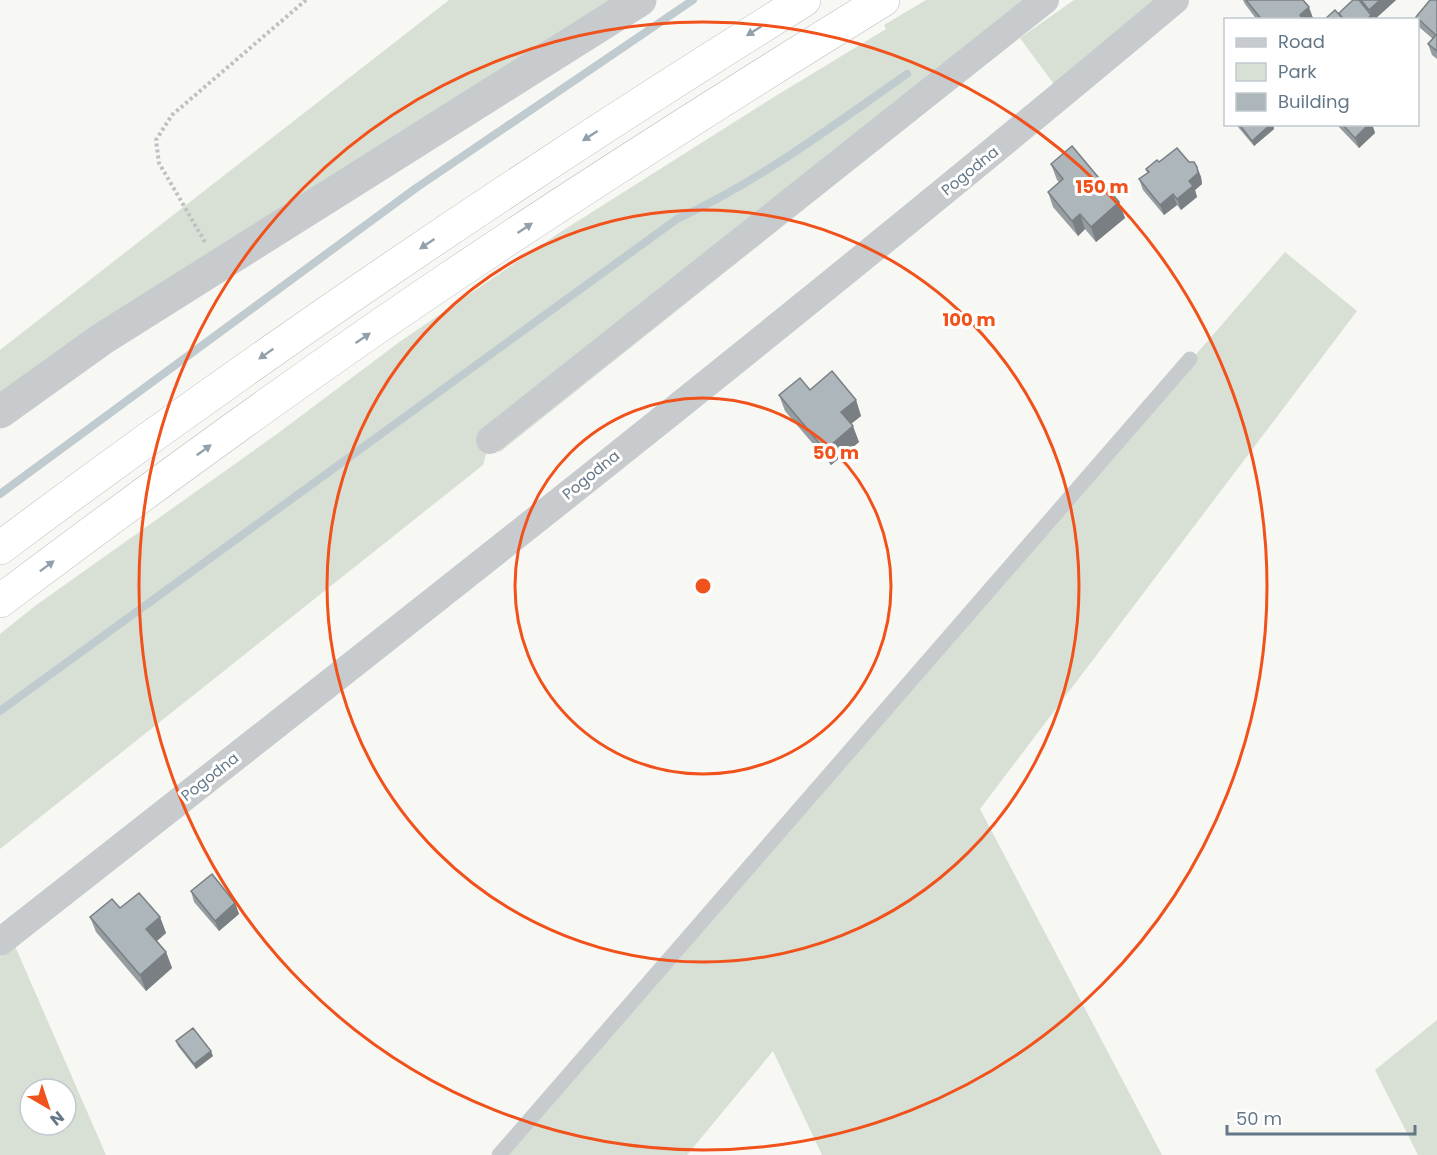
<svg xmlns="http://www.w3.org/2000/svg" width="1437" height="1155" viewBox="0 0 1437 1155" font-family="Poppins,sans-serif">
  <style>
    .green { fill: #d8e0d5; fill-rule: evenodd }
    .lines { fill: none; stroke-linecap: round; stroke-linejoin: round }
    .stream { stroke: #c0cbd0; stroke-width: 8 }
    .motorway-casing { stroke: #b9bdc0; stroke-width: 34 }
    .path { stroke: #bec1c3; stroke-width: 4; stroke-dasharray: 3 3; stroke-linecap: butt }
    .service { stroke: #c7cbce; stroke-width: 15 }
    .minor { stroke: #c7cbce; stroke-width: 28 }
    .tertiary { stroke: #c7cbce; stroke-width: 33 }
    .motorway { stroke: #fff; stroke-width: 33 }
    .wall { fill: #959da1 }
    .shaded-wall { fill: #797f83 }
    .building { fill: #adb6bb; stroke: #797f83; stroke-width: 1.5 }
    .oneway { fill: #92a0ab }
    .ring { fill: none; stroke: #f1511a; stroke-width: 3 }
    .labels { text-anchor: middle; stroke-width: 6; stroke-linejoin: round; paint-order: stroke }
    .street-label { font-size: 15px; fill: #647787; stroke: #fff }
    .centre { fill: #f1511a; stroke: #fff; stroke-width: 3 }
    .ring-label { font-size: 18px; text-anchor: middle; font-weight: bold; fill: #f1511a; stroke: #fff; stroke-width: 6; stroke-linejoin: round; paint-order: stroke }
  </style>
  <rect width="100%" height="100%" fill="#f7f7f4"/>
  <!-- green -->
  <path class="green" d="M449 0H617L0 399V350Z
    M926 0H1026L991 60 500 452 490 440 483 465 0 849V634L35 606 277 434 398 343 559 233 774 97 886 29 884 25Z
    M1074 0H1160L1056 87 1020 38Z
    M1285 252 1357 311 980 809 1162 1155H822L773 1051 687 1155H499Z
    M15 946 106 1155H0V957ZM30 1089H66V1125H30Z
    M1437 1020V1155H1418L1375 1070Z"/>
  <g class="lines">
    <!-- stream -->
    <path class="stream" d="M0 494 416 188 693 0
      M0 711 677 219C760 181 832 126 907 74"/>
    <defs>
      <path id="motorway" d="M0 548C260 353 528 172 804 0
        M0 601C149 489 299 379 454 275 595 180 739 89 883 0"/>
    </defs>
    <!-- motorway casing -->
    <use href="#motorway" class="motorway-casing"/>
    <!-- path -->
    <path class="path" d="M205 242 159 163 156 140 172 115 306 0"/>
    <!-- service -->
    <path class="service" d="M499 1155 1190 359"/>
    <!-- minor -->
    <path class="minor" d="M490 440 1045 0
      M0 942C395 632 790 323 1175 0"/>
    <!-- tertiary -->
    <path class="tertiary" d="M0 412 102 339 640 0"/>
    <!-- motorway -->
    <use href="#motorway" class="motorway"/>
  </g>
  <!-- wall -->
  <path class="wall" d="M1243 0H1303L1313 18 1311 20H1257L1245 4Z
    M1353 0H1396L1374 20 1339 13Z
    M1437 0V59L1432 55 1428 44 1433 39 1419 27 1418 20H1417L1416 17Z
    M1237 124H1273L1274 129 1254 146 1238 127Z
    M1336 124H1372L1375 133 1359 148Z
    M1159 162H1189L1197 167 1201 177 1202 184 1195 190 1197 197 1181 210 1177 205 1164 215 1143 190 1139 179 1147 173 1146 169Z
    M1051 164 1119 202 1125 218 1096 242 1085 229 1078 236 1053 207 1048 192 1059 182 1057 180Z
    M810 390 856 400 861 416 851 424 859 442 831 465 785 411 779 395Z
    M191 891 235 903 239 914 219 931 194 902Z
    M120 908 160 917 166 933 157 941 166 952 172 968 146 991 96 932 90 917Z
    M176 1041 213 1056 196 1069 178 1046Z"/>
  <!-- shaded-wall -->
  <path class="shaded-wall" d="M1380 0H1396L1374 20H1367L1371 15 1369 10Z
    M1309 7 1313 18 1311 20H1302L1300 15Z
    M1271 124H1273L1274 129 1254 146 1252 141Z
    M1369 124H1372L1375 133 1359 148 1355 138Z
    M1197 167 1201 177 1202 184 1195 190 1197 197 1181 210 1177 199Z
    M1173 194 1177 205 1164 215 1160 205Z
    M1119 202 1125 218 1096 242 1091 227Z
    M1080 214 1085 229 1078 236 1072 221Z
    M856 400 861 416 847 427 841 412Z
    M853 426 859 442 831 465 825 450Z
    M235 903 239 914 219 931 215 921Z
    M160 917 166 933 152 945 146 929Z
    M166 952 172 968 146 991 140 975Z
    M211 1051 213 1056 196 1069 194 1064Z"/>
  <!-- building -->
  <path class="building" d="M1246 0H1303L1309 7 1300 15 1303 20H1262Z
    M1353 0H1359L1371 15 1367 20H1344L1339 13Z
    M1361 0H1380L1369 10Z
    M1430 0H1437V51L1428 44 1436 35 1416 17Z
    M1335 10 1344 20H1324Z
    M1239 124H1271L1252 141Z
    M1342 124H1369L1355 138Z
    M1072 146 1119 202 1091 227 1080 214 1072 221 1048 192 1063 179 1051 164Z
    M1177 148 1189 162H1194L1197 167 1198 173 1189 181 1193 186 1177 199 1173 194 1160 205 1139 179 1149 172 1146 169 1157 160 1159 162Z
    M832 371 856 400 841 412 853 426 825 450 779 395 800 378 810 390Z
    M212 874 235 903 215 921 191 891Z
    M139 893 160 917 146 929 166 952 140 975 90 917 112 899 120 908Z
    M193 1028 211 1051 194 1064 176 1041Z"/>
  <!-- one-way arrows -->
  <defs><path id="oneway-solid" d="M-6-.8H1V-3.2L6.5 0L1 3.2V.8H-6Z" transform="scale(1.5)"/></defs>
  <g class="oneway">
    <use href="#oneway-solid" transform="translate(754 31) rotate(148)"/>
    <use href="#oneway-solid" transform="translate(590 136) rotate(147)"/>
    <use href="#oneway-solid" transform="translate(525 228) rotate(-34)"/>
    <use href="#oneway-solid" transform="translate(427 244) rotate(146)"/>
    <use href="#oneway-solid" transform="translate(363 338) rotate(-34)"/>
    <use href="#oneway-solid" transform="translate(266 354) rotate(145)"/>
    <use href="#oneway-solid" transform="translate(204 450) rotate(-36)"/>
    <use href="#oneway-solid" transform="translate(47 566) rotate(-37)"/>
  </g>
  <!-- distance rings -->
  <g class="ring">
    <circle cx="703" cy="586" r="188"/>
    <circle cx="703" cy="586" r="376"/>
    <circle cx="703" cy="586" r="564"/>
  </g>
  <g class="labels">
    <!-- street labels -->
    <g class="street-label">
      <text transform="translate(970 171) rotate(-39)" y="5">Pogodna</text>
      <text transform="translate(591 475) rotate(-39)" y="5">Pogodna</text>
      <text transform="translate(210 777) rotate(-38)" y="5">Pogodna</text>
    </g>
  </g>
  <circle cx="703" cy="586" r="9" class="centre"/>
  <g class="ring-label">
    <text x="1102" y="193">150 m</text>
    <text x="969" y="326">100 m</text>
    <text x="836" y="459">50 m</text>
  </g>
  <!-- legend -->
  <rect x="1224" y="18" width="195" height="108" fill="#ffffff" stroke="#c1c9cf" stroke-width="1.5"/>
  <rect x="1236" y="38" width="30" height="9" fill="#c7cbce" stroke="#c1c9cf" stroke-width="1.5"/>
  <text x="1278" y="48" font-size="18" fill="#647787">Road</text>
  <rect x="1236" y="63" width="30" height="18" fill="#d8e0d5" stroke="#c1c9cf" stroke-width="1.5"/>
  <text x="1278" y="78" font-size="18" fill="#647787">Park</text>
  <rect x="1236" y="93" width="30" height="18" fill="#adb6bb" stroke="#c1c9cf" stroke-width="1.5"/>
  <text x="1278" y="108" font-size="18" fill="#647787">Building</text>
  <!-- north arrow -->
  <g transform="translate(48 1107) rotate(141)"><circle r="28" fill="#ffffff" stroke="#c1c9cf" stroke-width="1.5"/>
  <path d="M0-4.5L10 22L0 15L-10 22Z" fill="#f1511a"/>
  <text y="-9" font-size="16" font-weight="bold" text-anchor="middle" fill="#647787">N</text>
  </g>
  <!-- scale -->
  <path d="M1227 1125v9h188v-9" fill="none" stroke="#647787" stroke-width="3"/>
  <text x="1236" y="1125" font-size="18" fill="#647787" stroke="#ffffff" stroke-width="4.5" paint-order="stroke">50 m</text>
</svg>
